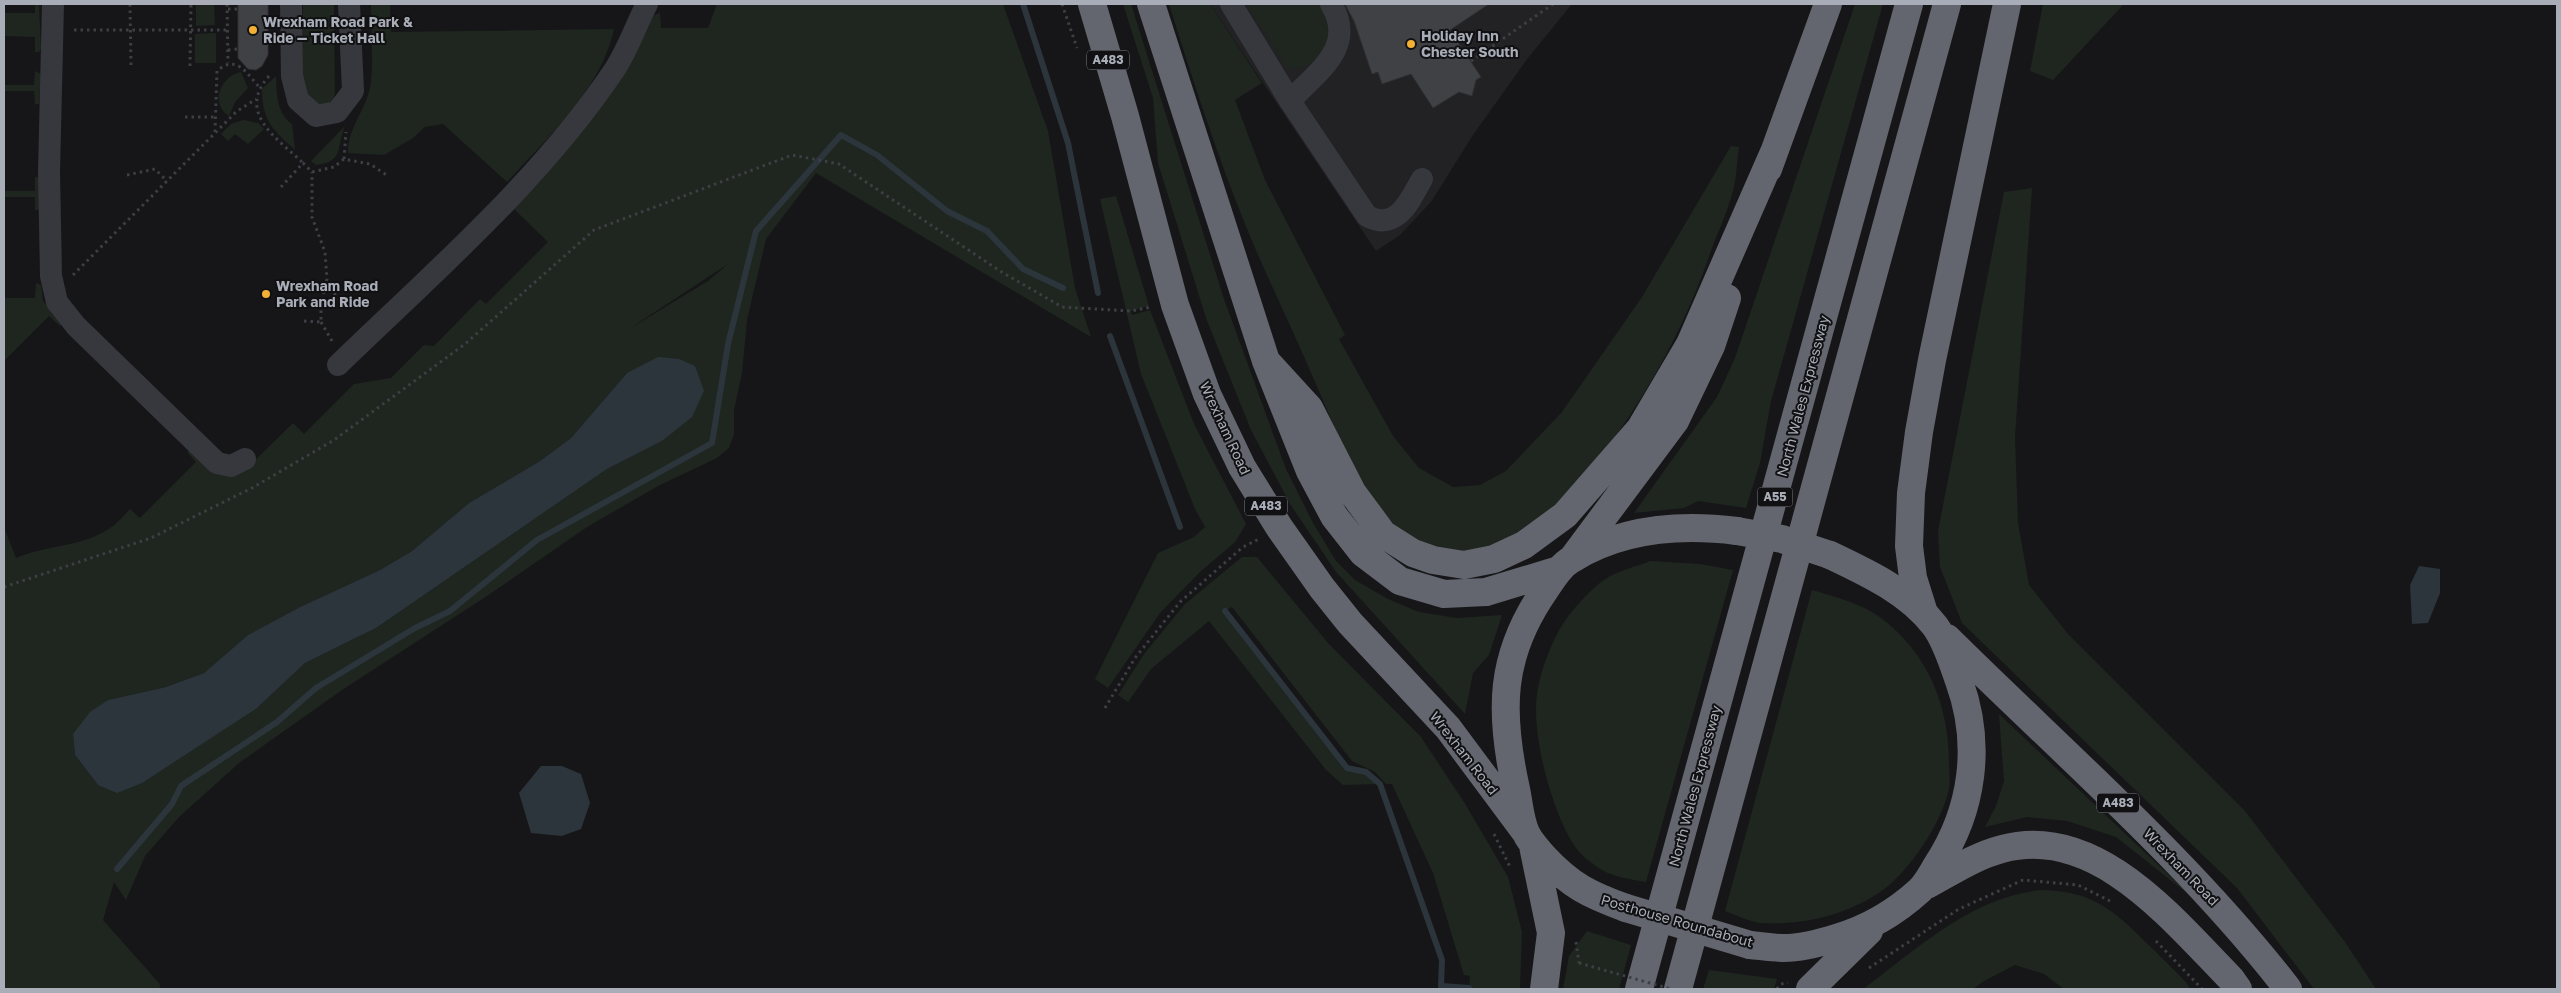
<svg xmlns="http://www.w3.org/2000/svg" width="2561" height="993" viewBox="0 0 2561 993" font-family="'Golos Text',sans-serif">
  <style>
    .built { fill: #222225 }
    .green { fill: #1e261f; fill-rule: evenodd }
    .water { fill: #2c353c }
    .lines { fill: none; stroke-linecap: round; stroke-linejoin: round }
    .stream { stroke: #2c353c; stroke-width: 6 }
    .building { fill: #404145; stroke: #303034 }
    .path { stroke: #3d3f44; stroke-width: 3; stroke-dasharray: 2.5 4; stroke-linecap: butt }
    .minor { stroke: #37383d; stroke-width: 22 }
    .highway { stroke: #63666e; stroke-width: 28 }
    .path-bridge { stroke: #3d3f44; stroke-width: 3; stroke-dasharray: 2.5 4; stroke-linecap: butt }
    .highway-bridge { stroke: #63666e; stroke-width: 28 }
    .poi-dot { fill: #f2b134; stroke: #111113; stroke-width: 2 }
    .labels { text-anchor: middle; stroke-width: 4; stroke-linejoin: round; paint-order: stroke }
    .shield { fill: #111113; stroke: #7b7e86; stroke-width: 1 }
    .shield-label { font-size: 12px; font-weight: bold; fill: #a8adb8 }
    .poi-label { font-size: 14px; font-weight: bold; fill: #a8adb8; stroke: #111113; text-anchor: start }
    .street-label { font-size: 14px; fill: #a8adb8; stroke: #111113 }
  </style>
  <rect width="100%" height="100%" fill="#161618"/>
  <!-- built -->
  <path class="built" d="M1210 4H1572L1528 58 1473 135 1431 202 1400 235 1376 251Z"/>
  <!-- green -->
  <path class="green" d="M35 4H39L41 49 39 52H35V37L4 36V13H35Z
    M196 4H214L215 25 196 26Z
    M303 4H334L335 94 332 102 316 108 302 91Z
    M371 4H390L391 32 614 29C601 90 547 138 507 182L443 124 425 127 413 138 384 155 348 153C347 130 365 111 370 88 374 68 371 26 371 4Z
    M717 4H1003L1048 131 1075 288 1091 337 816 173 766 239 747 320 742 373 734 410V434L729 448 717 458 658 486 587 527 487 596 342 690 239 763 179 817 145 856 126 900 114 882 103 920 159 983 161 989H4V527L16 558C46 545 83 547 110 528 118 523 124 515 130 509L140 518 196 462 187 452 189 450 246 469 293 423 304 434 354 384 391 378 424 345 434 346 480 299 486 304 548 242 514 209 654 15 660 13 661 28H708ZM728 264 708 281 634 326 635 325ZM627 373 662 441 607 469 376 628 305 663 257 708 98 785 75 755 73 734 108 700 166 687 204 673 248 635 300 607 380 570 412 551 469 503 540 461 571 438Z
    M1123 4H1131L1224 299 1286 469 1313 523 1336 561 1355 580 1388 599 1419 612 1457 618 1502 615 1489 655 1473 673 1465 714 1336 572 1290 504 1251 430 1206 318 1158 163 1153 98Z
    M1169 4H1210L1262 83 1235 100 1265 180 1345 335 1339 339 1393 436 1419 468 1453 487 1480 485 1506 471 1562 412 1642 297 1731 146 1739 147C1737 158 1737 170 1735 182 1731 204 1720 227 1712 248 1684 330 1646 398 1593 467 1571 495 1518 544 1483 550 1459 555 1430 550 1409 537 1365 510 1330 415 1309 368 1288 320 1265 273 1245 224 1216 152 1192 78 1169 4Z
    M1246 4H1319C1343 32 1325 71 1287 68Z
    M1855 4H1883L1771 401 1760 463 1746 508 1698 501 1684 508 1634 513 1717 397 1735 358Z
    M2043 4H2124L2053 80 2030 71Z
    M216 33V63H195V34Z
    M35 71 41 74 39 104H35L34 91H4V85H34Z
    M241 72 248 88 235 102 229 116C209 103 221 76 241 72Z
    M276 76C277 94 276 112 292 124L295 150C273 130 262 121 262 89Z
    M243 120 258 123 264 129 248 144 235 134 228 141 221 134 231 124Z
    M345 126C336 148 344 162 316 165L311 161Z
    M35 177H39L40 210H35V197H4V191H35Z
    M2032 188 2015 437 2018 523 2029 585 2068 634 2245 811 2345 942 2376 989H2314L2237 888 1962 623 1940 567 1938 531 2004 192Z
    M1116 196 1149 306 1131 311 1132 315 1150 310 1194 424 1246 524 1235 542 1200 572 1160 613 1108 688 1095 679 1158 553 1194 537 1205 527 1195 509 1141 374 1100 199Z
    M36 283 41 285 43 301 62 322 60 326 49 316 4 361V298H35Z
    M1242 557H1257L1328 643 1421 737 1464 802 1508 877 1522 932 1520 989H1469L1470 976 1464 975 1433 873 1392 784H1386L1375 772 1352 761 1232 607 1225 611 1347 767 1366 772 1380 784 1343 785 1326 770 1209 621 1151 669 1128 702 1118 695 1144 654 1185 604Z
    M1650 561 1700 564 1733 570 1646 882C1629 879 1610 877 1596 866 1589 861 1581 855 1576 848 1552 814 1529 729 1538 688 1543 663 1554 635 1569 615 1578 604 1592 588 1604 580 1617 571 1635 567 1650 561Z
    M1812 590C1835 597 1861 603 1881 618 1928 653 1949 706 1949 763 1949 772 1951 784 1948 793 1940 825 1910 870 1883 890 1850 914 1802 926 1761 923 1750 922 1736 915 1725 911Z
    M1999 714 2192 897 2116 837 2067 821 2027 817 1985 827 1996 806 2004 781Z
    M2042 890C2097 891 2117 914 2154 950 2166 963 2181 975 2191 989H2064L2044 974 2015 965 1984 981 1973 989H1863C1917 949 1972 896 2042 890Z
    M1587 931 1631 945 1619 989H1563L1569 956Z
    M1709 970 1777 979 1774 989H1703Z"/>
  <!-- water -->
  <path class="water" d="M658 357 679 359 695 366 704 391 692 417 662 441 607 469 376 628 305 663 257 708 142 783 117 793 98 785 75 755 73 734 90 712 108 700 166 687 204 673 248 635 300 607 380 570 412 551 469 503 540 461 571 438 627 373Z
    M2419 566 2440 569V593L2428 623 2412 624 2410 585Z
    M541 766H562L581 774 590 803 581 829 562 836 531 833 519 793Z"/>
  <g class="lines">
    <!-- stream -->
    <path class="stream" d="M1023 4 1068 143 1098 293
      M1110 336 1180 527
      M1225 611 1347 768 1366 772 1380 784 1442 960 1441 986 1469 988
      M117 869 172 804 181 786 277 722 316 688 415 628 450 611 537 540 712 443 728 344 756 231 841 135 877 155 947 211 987 231 1023 269 1063 288"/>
  </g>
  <!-- building -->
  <path class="building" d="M238 4H268V55L262 66 256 70 248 69 238 58Z
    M1345 4H1489L1450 30 1481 77 1476 80 1472 96 1459 92 1433 108 1411 74 1382 84 1378 72 1372 74 1354 21Z"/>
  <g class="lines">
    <!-- path -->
    <path class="path" d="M130 4 131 66
      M227 4 228 63
      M1062 4 1077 48
      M228 9H238
      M74 30H228
      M228 50 238 49
      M1471 61 1553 4
      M190 66 191 4
      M269 76C236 113 277 138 303 163
      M185 117H216
      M215 132 217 71C236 54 246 72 259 87
      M344 159 346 132
      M127 175 155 169 167 181
      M281 187 303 163 312 172 334 167 344 159 370 164 388 176
      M73 275 236 112 256 99
      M325 284 343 303
      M304 321 321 322V304L327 279 325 252 312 217V172
      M321 322 332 341
      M4 587 151 538 252 488 334 440 465 344 594 230 792 155 839 164 1000 271 1062 307 1131 311 1151 307
      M1105 708 1135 658 1180 602 1243 547 1259 539
      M1494 834 1511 869
      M2156 941 2202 989
      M1576 942 1579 963
      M1869 968 1959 909 2023 880 2078 885 2110 901
      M1777 989 1781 984 1788 983"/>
    <!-- minor -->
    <path class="minor" d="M53 4 49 172 51 276 57 302 76 326 217 463 231 466 245 459
      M291 4 292 76 298 100 316 116 337 112 353 91 349 4
      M1231 4 1290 101 1367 216C1397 232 1410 200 1422 179
      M1290 101C1318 71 1357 47 1331 4
      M338 365C434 272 540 181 615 69 628 49 636 25 647 4"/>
    <!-- highway -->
    <path class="highway" d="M1092 4 1125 116 1175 305 1207 394 1242 467 1279 527 1322 588 1350 623 1448 728 1526 833
      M1151 4 1266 361 1310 471 1334 516 1363 553 1400 581 1444 594 1486 592 1559 570
      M1768 169 1828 4
      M1266 361 1309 408 1352 492 1383 534 1413 553 1433 560 1464 565 1494 559 1524 545 1565 515 1640 429 1690 344 1774 152
      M1572 559 1675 421 1711 346 1727 298
      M1924 613 1913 578 1909 546 1911 493 1919 432 1932 360 2007 4
      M1947 638C2063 753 2188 860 2288 989
      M1533 846 1551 933 1544 989
      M1927 885C1951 872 1975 856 2002 849 2096 823 2173 920 2231 979L2238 989
      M1626 908C1590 895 1571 886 1544 857 1538 850 1530 842 1526 833 1520 820 1519 803 1516 789 1499 712 1499 656 1545 590 1553 578 1560 566 1572 559 1622 528 1681 524 1737 531
      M1750 945C1761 946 1773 948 1784 948 1801 948 1820 943 1836 938 1867 929 1896 912 1920 890 1927 883 1932 873 1937 865 1973 810 1982 744 1959 681 1953 664 1946 641 1935 626 1909 592 1868 573 1830 555
      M1639 989 1909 4
      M1678 989 1947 4
      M1810 989 1869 931"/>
    <!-- path-bridge -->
    <path class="path-bridge" d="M1579 963 1671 989"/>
    <!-- highway-bridge -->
    <path class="highway-bridge" d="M1737 531 1782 539 1830 555
      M1626 908 1750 945"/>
  </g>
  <!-- markers -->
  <g class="poi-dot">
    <circle cx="253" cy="30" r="5"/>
    <circle cx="1411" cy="44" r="5"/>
    <circle cx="266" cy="294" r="5"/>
  </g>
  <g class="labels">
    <!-- shield labels -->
    <g class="shield">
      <rect x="1087" y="50.5" width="42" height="19" rx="4"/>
      <rect x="1757.5" y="487.5" width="35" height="19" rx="4"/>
      <rect x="1245" y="496.5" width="42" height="19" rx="4"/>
      <rect x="2097" y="793.5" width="42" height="19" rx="4"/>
    </g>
    <g class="shield-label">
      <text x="1108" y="64">A483</text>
      <text x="1775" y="501">A55</text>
      <text x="1266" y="510">A483</text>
      <text x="2118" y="807">A483</text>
    </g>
    <!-- poi labels -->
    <g class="poi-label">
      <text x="263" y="27">Wrexham Road Park &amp;<tspan x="263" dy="16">Ride — Ticket Hall</tspan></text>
      <text x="1421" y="41">Holiday Inn<tspan x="1421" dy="16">Chester South</tspan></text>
      <text x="276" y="291">Wrexham Road<tspan x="276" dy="16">Park and Ride</tspan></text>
    </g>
    <!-- street labels -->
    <g class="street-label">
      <text transform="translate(1803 396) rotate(-75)" y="5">North Wales Expressway</text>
      <text transform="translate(1225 428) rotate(65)" y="5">Wrexham Road</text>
      <text transform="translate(1464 753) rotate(52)" y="5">Wrexham Road</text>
      <text transform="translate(1695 786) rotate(-75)" y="5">North Wales Expressway</text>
      <text transform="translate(2181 867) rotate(46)" y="5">Wrexham Road</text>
      <text transform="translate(1677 921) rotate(16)" y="5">Posthouse Roundabout</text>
    </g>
  </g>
  <!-- border -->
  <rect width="2561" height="993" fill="none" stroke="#a8adb8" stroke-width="10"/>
</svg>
